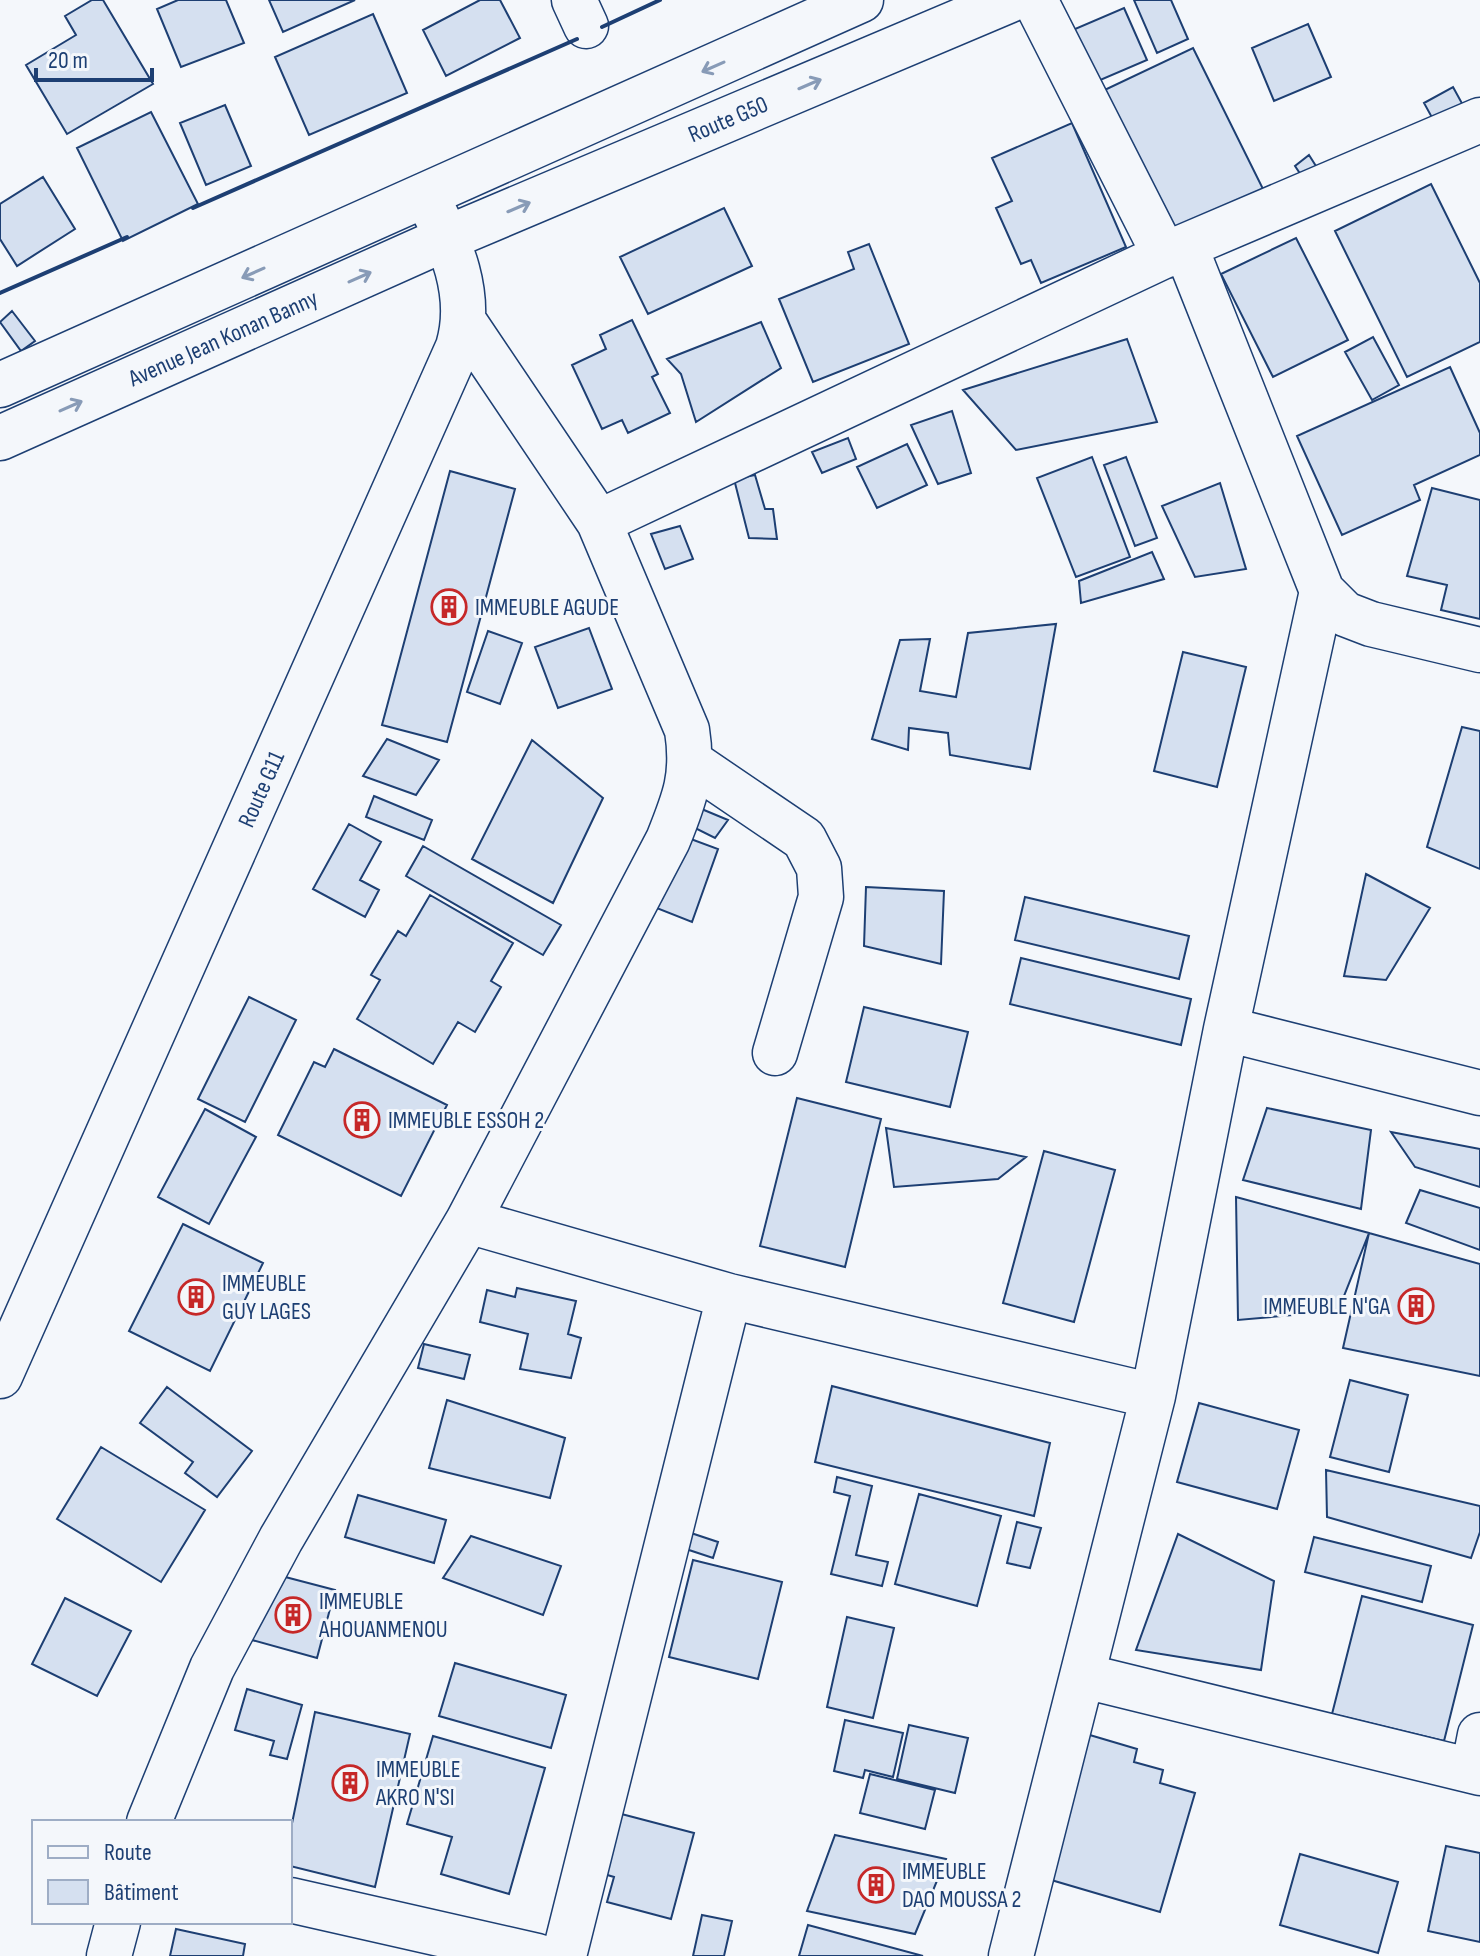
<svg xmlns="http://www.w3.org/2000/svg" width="1480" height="1956" viewBox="0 0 1480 1956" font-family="'Sofia Sans Condensed',sans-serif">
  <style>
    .building { fill: #d5e0f0; stroke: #1d3f73; stroke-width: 2 }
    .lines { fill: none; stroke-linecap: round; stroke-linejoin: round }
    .minor-casing { stroke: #1d3f73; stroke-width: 47 }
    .minor { stroke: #f4f7fb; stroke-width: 44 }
    .wall { stroke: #1d3f73; stroke-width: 4 }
    .oneway { stroke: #889bb7 }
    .labels { text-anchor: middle; stroke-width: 6; stroke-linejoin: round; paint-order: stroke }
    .street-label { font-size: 24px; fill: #1d3f73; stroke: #f4f7fb }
    .poi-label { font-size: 24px; fill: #1d3f73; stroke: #f4f7fb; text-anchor: start }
  </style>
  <rect width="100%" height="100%" fill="#f4f7fb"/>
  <!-- building -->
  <path class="building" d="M92 0H103L153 84 67 134 26 65 76 35 65 16Z
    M178 0H226L244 43 181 67 157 9Z
    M269 0H355L283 32Z
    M480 0H500L520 38 446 76 423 30Z
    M1134 0H1171L1188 39 1157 53Z
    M1124 8 1147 60 1084 87 1061 35Z
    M373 14 407 93 309 135 275 57Z
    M1308 24 1331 77 1274 101 1252 48Z
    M1193 48 1266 195 1167 243 1094 95Z
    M1453 87 1464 107 1435 123 1424 103Z
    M225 105 251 166 206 185 180 123Z
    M151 112 198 204 123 241 77 148Z
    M1072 123 1126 247 1041 283 1031 260 1021 264 996 208 1012 201 992 158Z
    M1309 155 1321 174 1307 184 1295 166Z
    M43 177 75 229 17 266 0 239V204Z
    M1431 184 1480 283V342L1407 377 1335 231Z
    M724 208 752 266 648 314 620 257Z
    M1296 238 1348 340 1273 377 1221 274Z
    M869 244 909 344 813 382 779 299 854 269 848 252Z
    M12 311 35 341 21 351 0 322Z
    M632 320 658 374 652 377 670 413 628 433 622 420 602 429 572 365 606 349 600 335Z
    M761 322 781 368 696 422 681 374 667 359Z
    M1373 337 1399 385 1372 400 1345 352Z
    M1127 339 1157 422 1016 450 963 390Z
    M1450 367 1480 433V455L1414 485 1420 500 1342 535 1297 436Z
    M952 411 971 473 938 484 911 425Z
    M848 438 856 459 822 473 812 452Z
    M907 444 927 485 877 508 857 467Z
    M1092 457 1130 557 1076 577 1037 478Z
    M1126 457 1157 538 1135 546 1104 465Z
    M450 471 515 489 447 742 382 725Z
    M755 475 765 509H773L777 539 749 538 734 479Z
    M1220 483 1246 569 1195 577 1162 506Z
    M1432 488 1480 500V619L1441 610 1447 585 1407 576Z
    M680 526 693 559 665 569 651 534Z
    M1152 552 1164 579 1081 603 1079 581Z
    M1056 624 1030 769 950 755 948 733 909 728 908 750 872 739 900 640 930 639 920 691 956 697 968 633Z
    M589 628 612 689 558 708 535 647Z
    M488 631 522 643 500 704 467 692Z
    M1183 652 1246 667 1217 787 1154 771Z
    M1462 727 1480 731V869L1427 847Z
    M387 739 439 760 416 795 363 776Z
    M532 740 603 798 553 903 472 859Z
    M374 796 432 820 424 840 366 817Z
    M692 805 728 820 715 838 685 823Z
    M349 824 381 842 360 880 379 890 365 917 313 889Z
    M680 835 718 849 692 922 654 907Z
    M423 846 561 925 543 955 406 876Z
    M1366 874 1430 908 1386 980 1344 976Z
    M866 887 944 891 941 964 864 946Z
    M430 895 513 943 491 981 501 987 475 1032 458 1022 433 1064 357 1019 380 980 371 975 398 931 406 936Z
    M1025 897 1189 936 1179 979 1015 940Z
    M1021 958 1191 999 1181 1045 1010 1004Z
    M249 997 296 1020 245 1122 198 1099Z
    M864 1007 968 1032 950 1107 846 1082Z
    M334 1049 447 1105 401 1196 278 1135 314 1062 325 1067Z
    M797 1098 881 1119 845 1267 760 1246Z
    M1267 1108 1371 1130 1361 1209 1243 1180Z
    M205 1109 256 1137 209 1224 158 1197Z
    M886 1128 1026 1157 998 1179 894 1187Z
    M1391 1132 1480 1149V1187L1415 1167Z
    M1044 1151 1115 1170 1074 1322 1003 1303Z
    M1420 1190 1480 1208V1250L1406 1223Z
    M1236 1197 1369 1233 1338 1311 1238 1320Z
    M183 1224 263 1263 210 1371 129 1331Z
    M1369 1233 1480 1264V1376L1343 1348Z
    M517 1288 576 1301 568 1334 581 1338 571 1378 520 1369 528 1334 480 1322 487 1290 515 1297Z
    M424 1344 470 1355 464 1379 418 1368Z
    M1350 1380 1408 1395 1389 1472 1330 1457Z
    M832 1386 1050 1443 1034 1516 815 1462Z
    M167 1387 252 1451 217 1497 185 1473 193 1462 140 1423Z
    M447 1400 565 1438 550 1498 429 1468Z
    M1199 1403 1299 1430 1277 1509 1177 1482Z
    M101 1447 205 1510 161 1582 57 1519Z
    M1326 1470 1480 1506V1532L1471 1558 1327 1517Z
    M837 1477 872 1486 856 1555 888 1562 882 1586 831 1574 850 1496 834 1492Z
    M919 1494 1001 1516 977 1606 895 1584Z
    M358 1495 446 1520 434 1563 345 1537Z
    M1017 1522 1041 1528 1030 1568 1007 1563Z
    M688 1532 718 1542 713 1558 683 1548Z
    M1178 1534 1274 1581 1261 1670 1136 1650Z
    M471 1536 561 1566 543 1615 443 1578Z
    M1314 1537 1431 1566 1422 1602 1305 1572Z
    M693 1560 782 1582 758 1679 669 1657Z
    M270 1573 335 1590 317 1658 252 1640Z
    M1362 1596 1473 1625 1444 1741 1332 1714Z
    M65 1598 131 1631 97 1696 32 1664Z
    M847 1617 894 1628 873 1718 827 1707Z
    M455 1663 566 1695 551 1748 439 1716Z
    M247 1689 302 1705 287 1759 270 1755 274 1741 235 1730Z
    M315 1712 410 1734 375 1887 290 1866V1833Z
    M845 1720 903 1733 893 1777 865 1770 863 1778 834 1771Z
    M909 1725 968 1738 955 1793 897 1779Z
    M1083 1733 1137 1749 1134 1762 1163 1770 1160 1783 1195 1793 1160 1912 1041 1877Z
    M433 1736 545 1768 509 1894 441 1874 452 1837 407 1824Z
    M870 1774 935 1790 925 1829 860 1813Z
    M610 1811 694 1833 671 1919 607 1902 614 1877 594 1871Z
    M835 1835 946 1859 915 1934 807 1911Z
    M1446 1846 1480 1853V1942L1428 1931Z
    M1300 1854 1398 1882 1378 1953 1280 1925Z
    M702 1915 732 1921 724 1956H693Z
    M808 1925 923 1956H799Z
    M176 1929 245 1944 243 1956H170Z"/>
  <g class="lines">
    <defs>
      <path id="minor" d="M574 0 586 26
        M1035 0 1165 256
        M1185 246 1322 591 1345 614 1371 624 1480 650
        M0 385 861 0
        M0 438 447 238 1010 0
        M599 522 1185 246 1480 120
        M692 763 804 839 819 868 821 897 775 1053
        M1226 1029 1480 1093
        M468 1221 729 1296 1153 1396
        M0 1376 458 347C474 293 450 244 427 196
        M1084 1676 1480 1773
        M1473 1771 1480 1735
        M149 1822 212 1668 281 1539 468 1221 668 840C685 798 694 775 687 730L599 522 465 323
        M290 1900 537 1956
        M109 1956 118 1922
        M564 1956 729 1296
        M1011 1956 1153 1396 1226 1029 1322 591"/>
    </defs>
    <!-- minor casing -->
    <use href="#minor" class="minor-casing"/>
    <!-- minor -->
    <use href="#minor" class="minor"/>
    <!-- wall -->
    <path class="wall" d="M602 27 660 0
      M193 208 577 39
      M0 293 127 237"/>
  </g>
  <!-- one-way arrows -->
  <defs><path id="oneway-shaft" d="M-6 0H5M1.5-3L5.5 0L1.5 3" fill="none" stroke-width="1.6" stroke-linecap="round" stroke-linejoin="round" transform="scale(2)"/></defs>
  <g class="oneway">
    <use href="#oneway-shaft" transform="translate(713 67) rotate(156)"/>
    <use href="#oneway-shaft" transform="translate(810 84) rotate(-23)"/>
    <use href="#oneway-shaft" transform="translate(519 207) rotate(-23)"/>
    <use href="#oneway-shaft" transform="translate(253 273) rotate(156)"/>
    <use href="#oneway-shaft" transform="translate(360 277) rotate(-24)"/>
    <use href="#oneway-shaft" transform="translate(71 406) rotate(-24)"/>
  </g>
  <!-- icons -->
  <defs>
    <symbol id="building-ring" viewBox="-11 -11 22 22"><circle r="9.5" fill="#f4f7fb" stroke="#c62828" stroke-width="1.5"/><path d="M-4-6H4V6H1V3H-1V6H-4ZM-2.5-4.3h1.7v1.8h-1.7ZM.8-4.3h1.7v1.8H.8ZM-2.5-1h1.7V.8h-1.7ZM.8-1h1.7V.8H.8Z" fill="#c62828"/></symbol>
  </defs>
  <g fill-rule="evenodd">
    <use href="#building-ring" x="429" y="587" width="40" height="40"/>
    <use href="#building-ring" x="342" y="1100" width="40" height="40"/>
    <use href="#building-ring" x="176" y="1277" width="40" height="40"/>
    <use href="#building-ring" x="1396" y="1286" width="40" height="40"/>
    <use href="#building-ring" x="273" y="1595" width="40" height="40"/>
    <use href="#building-ring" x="330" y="1763" width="40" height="40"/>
    <use href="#building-ring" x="856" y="1865" width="40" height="40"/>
  </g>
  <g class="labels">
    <!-- street labels -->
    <g class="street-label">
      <text transform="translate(728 119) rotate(-23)" y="8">Route G50</text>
      <text transform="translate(223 338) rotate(-24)" y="8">Avenue Jean Konan Banny</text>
      <text transform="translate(261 789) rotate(-66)" y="8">Route G11</text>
    </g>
    <!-- poi labels -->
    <g class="poi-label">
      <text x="475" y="615">IMMEUBLE AGUDE</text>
      <text x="388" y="1128">IMMEUBLE ESSOH 2</text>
      <text x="222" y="1291">IMMEUBLE<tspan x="222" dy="28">GUY LAGES</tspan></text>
      <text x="1390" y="1314" text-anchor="end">IMMEUBLE N'GA</text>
      <text x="319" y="1609">IMMEUBLE<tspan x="319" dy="28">AHOUANMENOU</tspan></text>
      <text x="376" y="1777">IMMEUBLE<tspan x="376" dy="28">AKRO N'SI</tspan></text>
      <text x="902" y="1879">IMMEUBLE<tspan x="902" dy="28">DAO MOUSSA 2</tspan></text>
    </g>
  </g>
  <!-- legend -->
  <rect x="32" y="1820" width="260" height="104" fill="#f4f7fb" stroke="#9eadc5" stroke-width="2"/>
  <rect x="48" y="1846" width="40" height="12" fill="#f4f7fb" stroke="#9eadc5" stroke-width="2"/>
  <text x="104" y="1860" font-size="24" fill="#1d3f73">Route</text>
  <rect x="48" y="1880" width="40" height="24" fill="#d5e0f0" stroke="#9eadc5" stroke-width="2"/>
  <text x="104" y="1900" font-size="24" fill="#1d3f73">Bâtiment</text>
  <!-- scale -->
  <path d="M36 68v12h116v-12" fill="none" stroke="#1d3f73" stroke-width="4"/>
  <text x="48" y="68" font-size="24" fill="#1d3f73" stroke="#f4f7fb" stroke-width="6" paint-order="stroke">20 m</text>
</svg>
